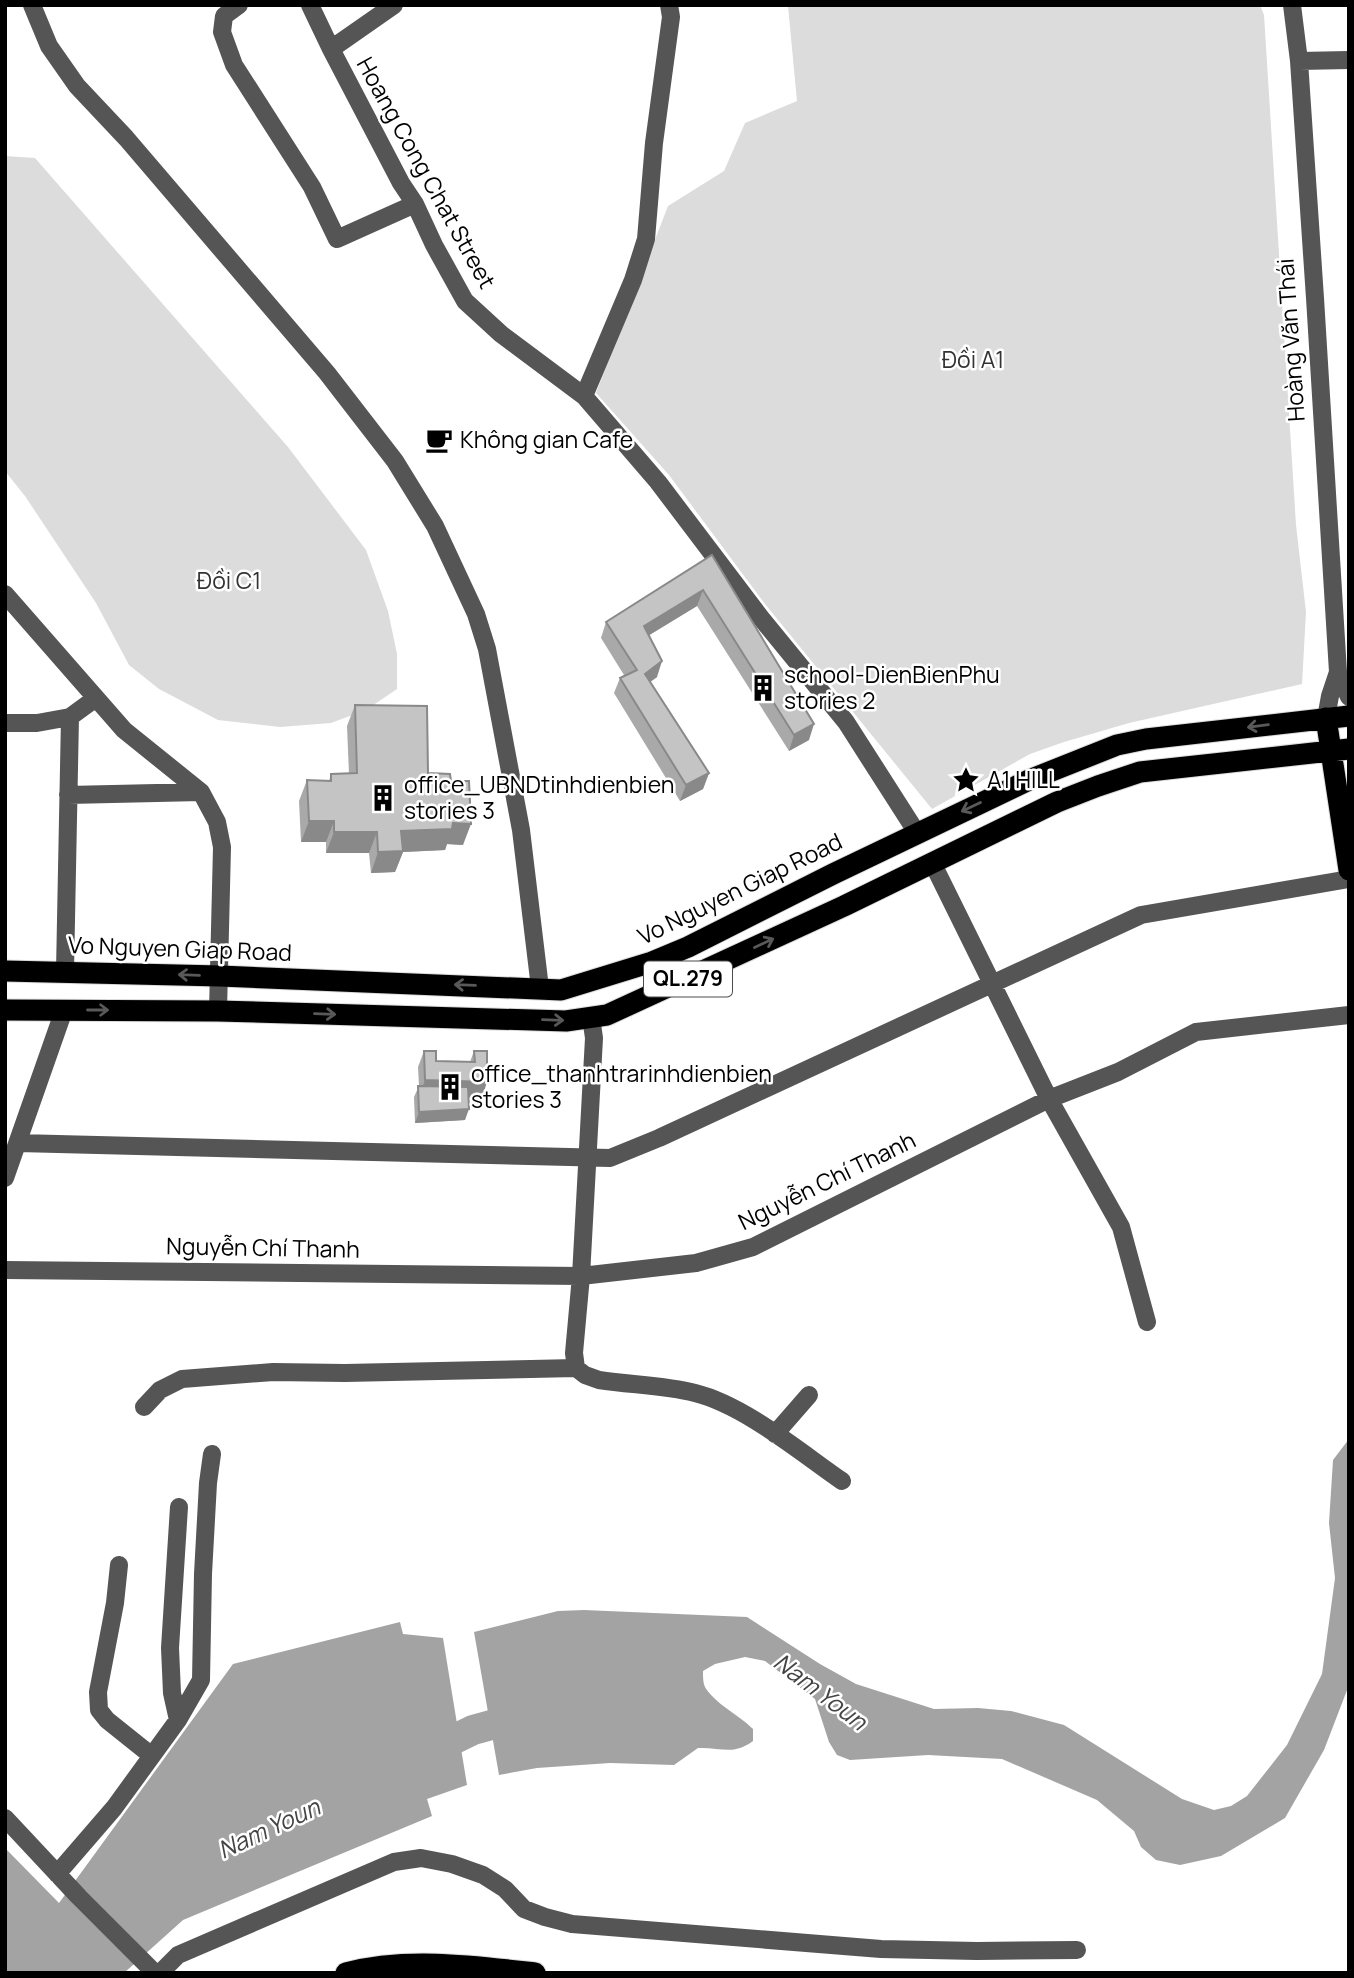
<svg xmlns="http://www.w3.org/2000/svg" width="1354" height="1978" viewBox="0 0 1354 1978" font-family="Manrope,sans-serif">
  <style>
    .green { fill: #dcdcdc }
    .water { fill: #a3a3a3 }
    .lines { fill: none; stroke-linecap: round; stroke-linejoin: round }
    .river { stroke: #a3a3a3; stroke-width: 30 }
    .highway-casing { stroke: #dbdbdb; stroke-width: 23 }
    .minor { stroke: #555; stroke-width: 18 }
    .highway { stroke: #000; stroke-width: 21 }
    .wall { fill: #a9a9a9 }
    .shaded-wall { fill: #898989 }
    .building { fill: #c4c4c4; stroke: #898989; stroke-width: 2 }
    .oneway { stroke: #595959 }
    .labels { text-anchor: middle; stroke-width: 5; stroke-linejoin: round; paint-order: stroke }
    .shield { fill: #fff; stroke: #4c4c4c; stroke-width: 2 }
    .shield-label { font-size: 21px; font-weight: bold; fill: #000 }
    .street-label { font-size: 23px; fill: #000; stroke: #fff }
    .park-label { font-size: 23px; fill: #333; stroke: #fff }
    .poi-label { font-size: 23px; fill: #000; stroke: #fff; text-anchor: start }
    .water-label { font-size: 24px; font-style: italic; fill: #444; stroke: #fff }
  </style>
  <rect width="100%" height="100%" fill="#fff"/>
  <!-- green -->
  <path class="green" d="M751 5H1260L1264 15 1296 525 1306 612 1302 684 1129 723 1064 742 1030 754 932 809 765 604 669 475 596 393 668 206 724 171 745 123 797 101 788 6Z
    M5 156 35 158 288 447 366 550 388 611 397 654V689L366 710 331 723 280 727 218 720 159 689 129 665 96 603 25 496 5 471Z"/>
  <!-- water -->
  <path class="water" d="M1349 1439V1685L1324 1750 1285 1818 1221 1856 1180 1865 1156 1860 1141 1847 1134 1831 1097 1800 1002 1759 928 1755 850 1760 837 1755 829 1742 815 1699 765 1661 745 1657 715 1664 703 1671C703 1676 703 1683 705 1687 714 1703 739 1715 753 1729V1741C733 1756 721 1747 698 1748L674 1765 610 1763 537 1768 499 1775 474 1632 558 1611 584 1610 747 1617 820 1664 856 1684 934 1709 978 1708 1011 1711 1064 1725 1182 1799 1214 1810 1231 1806 1247 1796 1287 1745 1322 1674 1335 1578 1329 1523 1333 1460Z
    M400 1622 403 1634 443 1638 467 1785 427 1799 432 1816 183 1920 124 1973H5V1848L59 1903 233 1664Z"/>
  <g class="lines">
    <!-- river -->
    <path class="river" d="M424 1754 473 1730 528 1715"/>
    <defs>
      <path id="highway" d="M1326 718 1349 870
        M5 971 220 976 561 990 652 962 688 947 833 874 1029 780 1117 745 1146 739 1349 716
        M5 1010 218 1011 566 1021 607 1015 844 906 1057 802 1098 786 1140 772 1349 749
        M346 1973C406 1957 474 1966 535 1973"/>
    </defs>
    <!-- highway casing -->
    <use href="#highway" class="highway-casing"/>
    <!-- minor -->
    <path class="minor" d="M32 5 49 46 77 86 126 138 327 373 395 461 435 526 476 614 487 649 521 830 540 988
      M239 5 224 16 222 32 234 65 312 187 337 239 415 204
      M310 5 331 49 401 183 415 204 434 245 465 301 501 334 584 396 658 482 761 618 846 722 917 833
      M1292 5 1299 61 1315 298 1338 672
      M331 49 394 5
      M1299 61 1349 60
      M584 396 633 280 646 239 654 143 671 17 669 5
      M5 594 124 730 201 792 217 822 222 847 218 1011
      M1326 718 1330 696 1338 672 1349 697
      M5 723H37L70 717 96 698
      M68 795 201 792
      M932 862 1049 1099 1121 1227 1147 1322
      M65 971 70 717
      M591 1017 594 1038 581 1276 574 1353 576 1368 585 1375 599 1380C630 1385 664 1385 695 1393 744 1405 800 1452 842 1481
      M18 1143 610 1158 659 1138 1141 915 1349 879
      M5 1178 64 1010
      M5 1270 581 1276 696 1263 753 1247 1049 1099 1118 1072 1196 1032 1349 1015
      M144 1407 160 1390 182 1379 273 1372 345 1373 576 1368
      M775 1434 809 1395
      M119 1565 115 1603 98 1692 99 1710 107 1720 152 1756
      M178 1720 172 1693 170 1648 179 1507
      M5 1818 79 1897 155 1973
      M57 1874 114 1808 178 1720 201 1680 203 1574 208 1483 212 1454
      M160 1973 178 1955 394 1862 421 1858 452 1864 483 1875 505 1889 524 1909 545 1917 572 1924 881 1949 977 1951 1077 1950"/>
    <!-- highway -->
    <use href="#highway" class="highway"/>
  </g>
  <!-- wall -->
  <path class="wall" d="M712 555 809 740 789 751 697 606 649 635 657 677 650 682 709 773 703 789 680 801 614 693 620 678 624 675 601 638 606 622Z
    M355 705 428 773 451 781 463 845 447 844 445 850 403 852 395 872 371 873 369 853H326V842H301L299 801 307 780 329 781 331 774H349L347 726Z
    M424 1051 436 1061 470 1062 474 1051 482 1098 468 1097 465 1120 415 1123 414 1097 419 1086 418 1067Z"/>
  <!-- shaded-wall -->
  <path class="shaded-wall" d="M703 590 697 606 638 642 644 626Z
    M662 661 657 677 639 690 645 674Z
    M814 724 809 740 789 751 794 735Z
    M709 773 703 789 680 801 686 785Z
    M309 821H334L326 842H301Z
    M453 823 471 824 463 845 447 844 445 850 403 852 395 872 371 873 378 852 401 831Z
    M334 832H377L369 853H326Z
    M425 1080 487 1082 482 1098 419 1096Z
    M469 1109 465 1120 415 1123 419 1112Z"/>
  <!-- building -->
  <path class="building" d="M712 555 814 724 794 735 703 590 644 626 662 661 645 674 709 773 686 785 620 678 637 670 606 622Z
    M355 705 427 706 428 773 450 774 451 781H469L471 824 453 823 452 829 401 831 403 851 378 852 377 832H334V821H309L307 780 331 781V774L357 773Z
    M424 1051H436V1061L475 1062 474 1051H487V1082L425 1080Z
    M418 1086 468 1087 469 1109 419 1112Z"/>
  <!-- one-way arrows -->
  <defs><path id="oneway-shaft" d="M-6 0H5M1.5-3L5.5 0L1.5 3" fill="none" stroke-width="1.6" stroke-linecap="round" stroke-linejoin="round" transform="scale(1.75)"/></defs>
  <g class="oneway">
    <use href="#oneway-shaft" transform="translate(1258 726) rotate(173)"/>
    <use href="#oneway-shaft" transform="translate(971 807) rotate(155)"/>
    <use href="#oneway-shaft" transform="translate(764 943) rotate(-25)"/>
    <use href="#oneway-shaft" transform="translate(189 975) rotate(-178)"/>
    <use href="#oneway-shaft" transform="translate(465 985) rotate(-178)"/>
    <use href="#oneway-shaft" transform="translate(98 1010)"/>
    <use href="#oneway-shaft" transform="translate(325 1014) rotate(2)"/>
    <use href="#oneway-shaft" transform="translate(553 1020) rotate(2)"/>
  </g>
  <!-- icons -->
  <defs>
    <symbol id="cafe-bare" viewBox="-9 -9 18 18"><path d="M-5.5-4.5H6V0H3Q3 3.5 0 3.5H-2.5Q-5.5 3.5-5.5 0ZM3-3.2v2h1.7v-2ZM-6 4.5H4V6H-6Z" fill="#000" stroke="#fff" stroke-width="2.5" paint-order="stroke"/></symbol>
    <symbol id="building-bare" viewBox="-9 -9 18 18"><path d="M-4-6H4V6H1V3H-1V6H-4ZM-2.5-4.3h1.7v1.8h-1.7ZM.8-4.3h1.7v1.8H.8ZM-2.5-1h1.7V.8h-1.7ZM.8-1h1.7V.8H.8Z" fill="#000" stroke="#fff" stroke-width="2.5" paint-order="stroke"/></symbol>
    <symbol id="sight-bare" viewBox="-9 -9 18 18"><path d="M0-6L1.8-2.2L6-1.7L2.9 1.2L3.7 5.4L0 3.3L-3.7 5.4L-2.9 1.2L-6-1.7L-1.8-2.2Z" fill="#000" stroke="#fff" stroke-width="2.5" paint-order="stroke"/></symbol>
  </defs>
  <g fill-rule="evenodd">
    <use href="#cafe-bare" x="420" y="421" width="38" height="38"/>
    <use href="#building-bare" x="744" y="669" width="38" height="38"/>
    <use href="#sight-bare" x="947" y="761" width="38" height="38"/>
    <use href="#building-bare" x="364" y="779" width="38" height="38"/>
    <use href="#building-bare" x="431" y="1068" width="38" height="38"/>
  </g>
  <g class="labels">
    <!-- shield labels -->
    <rect class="shield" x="644" y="961.5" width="88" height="35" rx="5"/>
    <g class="shield-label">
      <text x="688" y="986">QL.279</text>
    </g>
    <!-- street labels -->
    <g class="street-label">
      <text transform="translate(426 173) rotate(61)" y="8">Hoang Cong Chat Street</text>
      <text transform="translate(1291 340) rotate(-94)" y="8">Hoàng Văn Thái</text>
      <text transform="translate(740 889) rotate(-26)" y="8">Vo Nguyen Giap Road</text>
      <text transform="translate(180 949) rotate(2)" y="8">Vo Nguyen Giap Road</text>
      <text transform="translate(827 1181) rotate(-26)" y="8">Nguyễn Chí Thanh</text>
      <text transform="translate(263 1248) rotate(1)" y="8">Nguyễn Chí Thanh</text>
    </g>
    <!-- park labels -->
    <g class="park-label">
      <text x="973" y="368">Đồi A1</text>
      <text x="229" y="589">Đồi C1</text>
    </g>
    <!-- poi labels -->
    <g class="poi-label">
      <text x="460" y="448">Không gian Cafe</text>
      <text x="784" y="683">school-DienBienPhu<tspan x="784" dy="26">stories 2</tspan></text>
      <text x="987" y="788">A1 HILL</text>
      <text x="404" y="793">office_UBNDtinhdienbien<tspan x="404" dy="26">stories 3</tspan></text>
      <text x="471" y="1082">office_thanhtrarinhdienbien<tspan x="471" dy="26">stories 3</tspan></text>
    </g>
    <!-- water labels -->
    <g class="water-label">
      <text transform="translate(820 1692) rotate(37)" y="8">Nam Youn</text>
      <text transform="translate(269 1829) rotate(-25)" y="8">Nam Youn</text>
    </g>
  </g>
  <!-- border -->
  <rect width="1354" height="1978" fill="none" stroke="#000000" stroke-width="14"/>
</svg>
